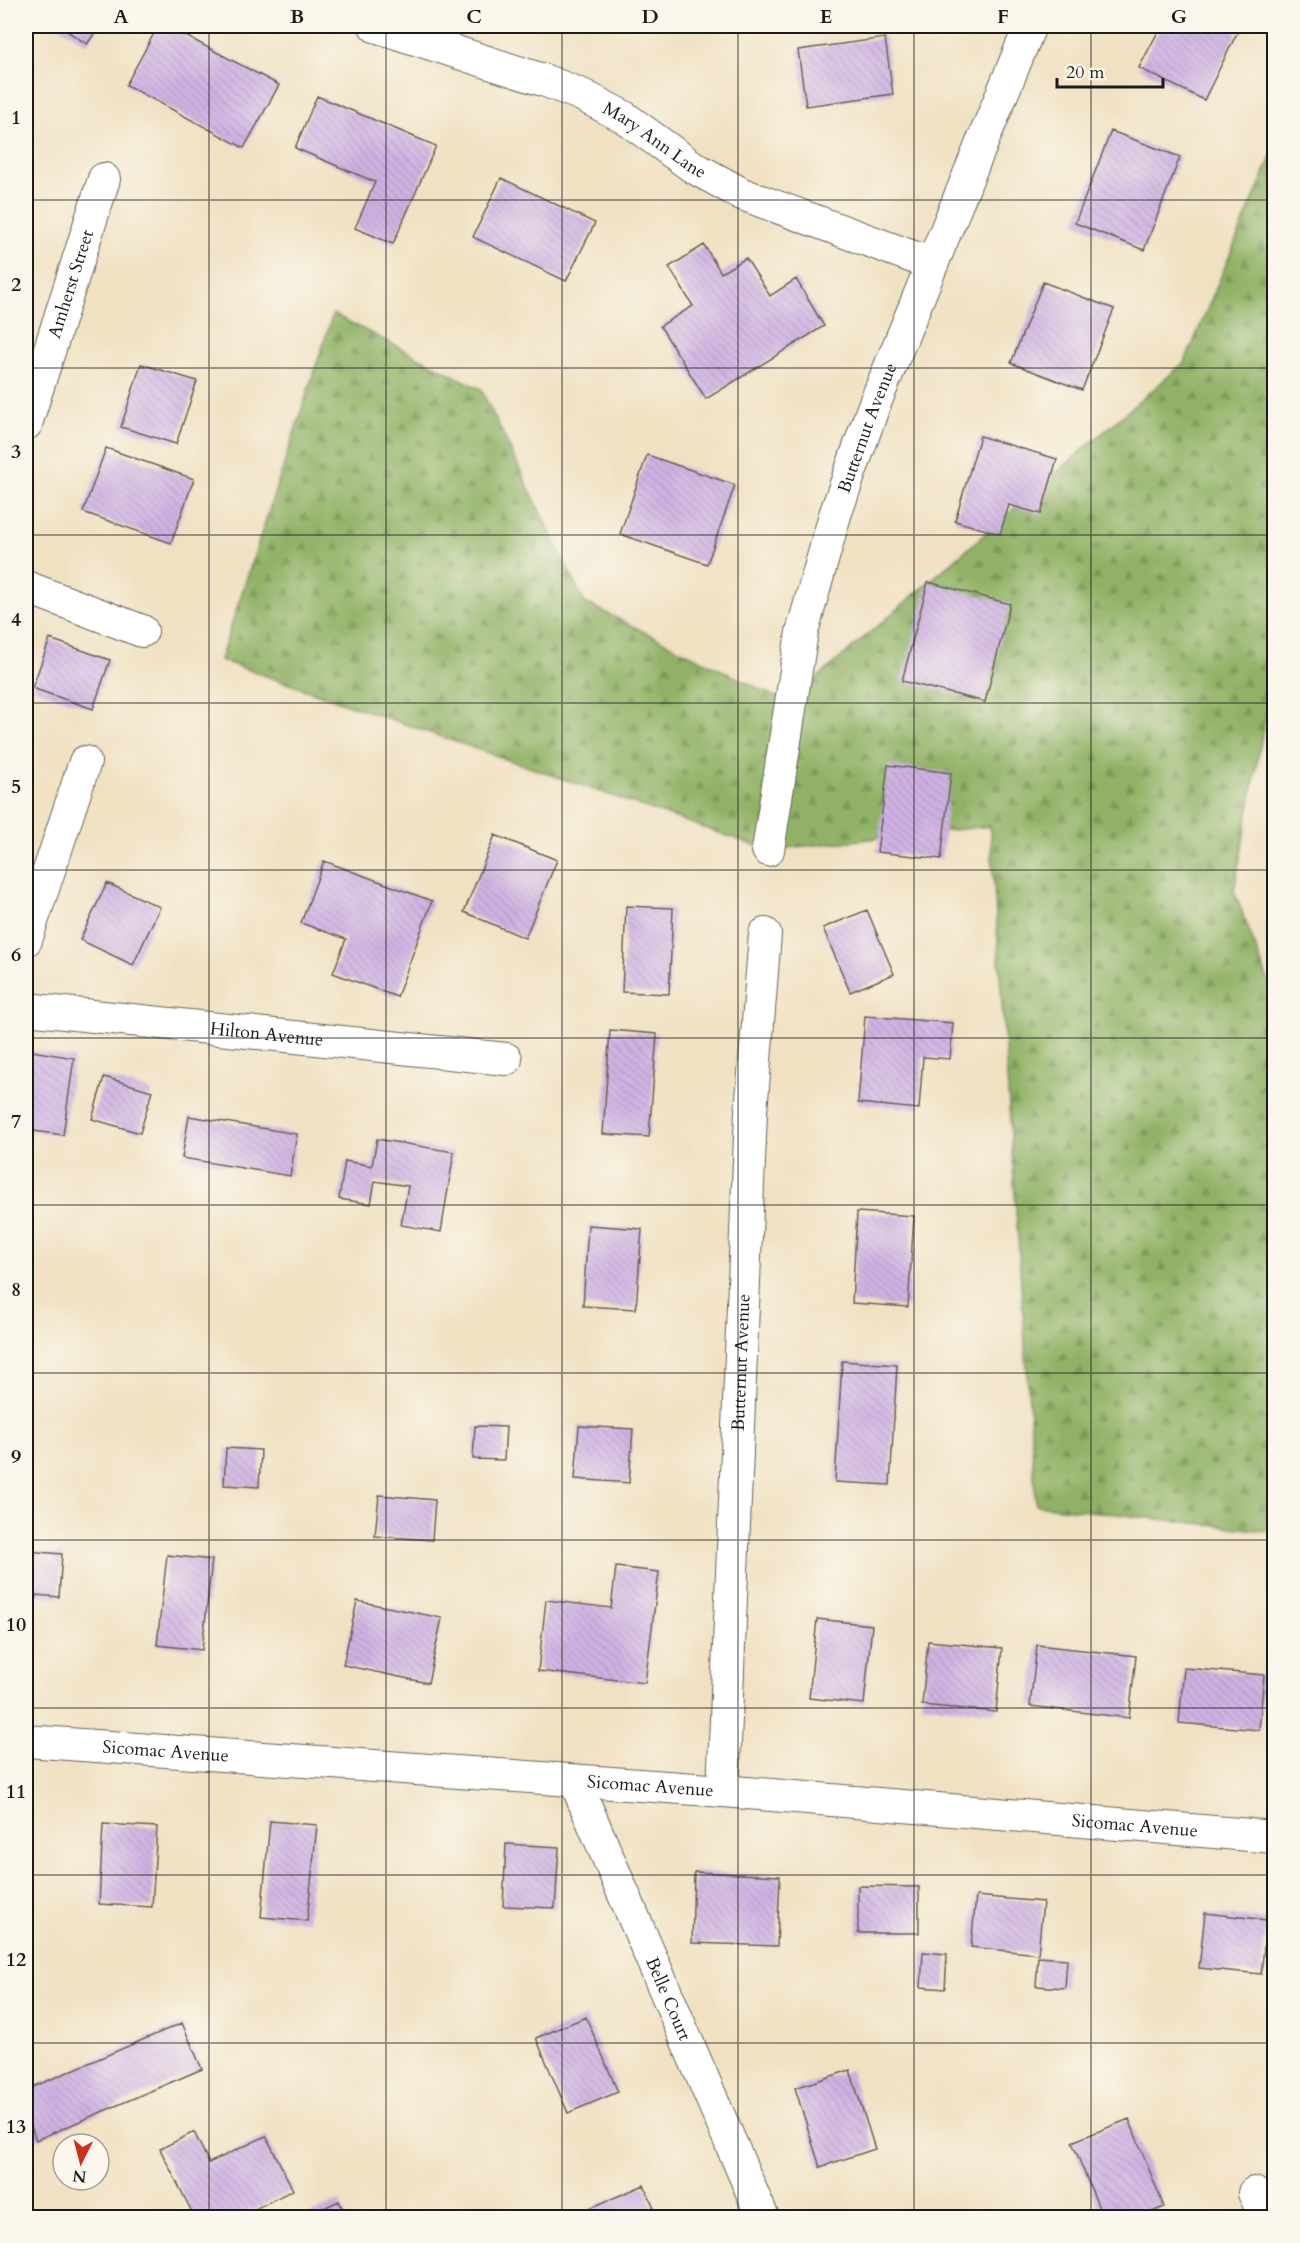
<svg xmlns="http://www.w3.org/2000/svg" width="1300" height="2243" viewBox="0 0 1300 2243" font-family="Cardo,serif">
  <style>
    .forest { fill: url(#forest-firs); stroke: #566741; stroke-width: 1.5 }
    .building { fill: url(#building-back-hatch) }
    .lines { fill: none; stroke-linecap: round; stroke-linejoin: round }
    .minor-casing { stroke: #666156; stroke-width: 34 }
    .minor { stroke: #fff; stroke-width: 32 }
    .grid { fill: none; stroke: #1c1c1c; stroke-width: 1.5; stroke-opacity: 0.55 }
    .labels { text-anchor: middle; stroke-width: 6; stroke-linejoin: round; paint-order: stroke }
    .street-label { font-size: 18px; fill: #1c1c1c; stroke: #fbf7ec }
    .neatline { fill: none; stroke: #1c1c1c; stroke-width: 2 }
    .grid-label { font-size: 20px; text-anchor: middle; font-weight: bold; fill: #1c1c1c }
  </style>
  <defs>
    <pattern id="forest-firs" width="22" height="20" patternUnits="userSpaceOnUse" patternTransform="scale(1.5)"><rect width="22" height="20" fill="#91b266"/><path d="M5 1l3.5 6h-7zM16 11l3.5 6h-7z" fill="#7c9858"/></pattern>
    <pattern id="building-back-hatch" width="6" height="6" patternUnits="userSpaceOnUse" patternTransform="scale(1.5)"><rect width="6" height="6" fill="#cfb2e3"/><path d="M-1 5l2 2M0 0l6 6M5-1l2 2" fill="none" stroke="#b198c2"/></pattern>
  </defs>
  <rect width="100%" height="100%" fill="#fbf7ec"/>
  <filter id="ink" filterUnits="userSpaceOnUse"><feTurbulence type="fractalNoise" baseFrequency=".0167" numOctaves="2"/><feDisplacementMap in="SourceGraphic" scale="12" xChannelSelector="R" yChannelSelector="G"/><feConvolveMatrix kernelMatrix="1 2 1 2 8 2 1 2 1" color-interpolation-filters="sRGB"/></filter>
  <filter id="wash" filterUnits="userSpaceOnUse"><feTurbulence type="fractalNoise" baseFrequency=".008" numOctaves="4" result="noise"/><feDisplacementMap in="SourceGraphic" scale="24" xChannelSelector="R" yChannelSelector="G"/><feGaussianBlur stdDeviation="1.35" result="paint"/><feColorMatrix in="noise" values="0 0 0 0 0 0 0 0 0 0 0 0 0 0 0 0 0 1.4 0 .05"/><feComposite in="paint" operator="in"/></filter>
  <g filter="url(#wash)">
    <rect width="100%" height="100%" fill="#f0e1c3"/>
    <!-- forest -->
    <path class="forest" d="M1274 150V670L1234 891 1274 996V1532L1036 1505 990 826 768 850 220 660 333 314 481 389 584 602 788 703 1185 362Z"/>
    <g id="blocks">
      <!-- building -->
      <path class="building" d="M59 26H100L87 44Z
        M158 26H167L279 85 244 148 126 85Z
        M1161 26 1240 27 1204 100 1139 68Z
        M885 38 893 94 806 106 798 50Z
        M317 96 436 146 393 244 355 228 375 182 295 148Z
        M1111 131 1180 157 1144 250 1075 223Z
        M501 178 595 223 566 281 473 237Z
        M704 245 721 273 746 258 770 296 796 279 824 326 706 399 660 326 693 306 669 267Z
        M1043 282 1114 309 1082 390 1011 363Z
        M141 364 197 381 176 444 121 427Z
        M980 436 1057 459 1041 514 1009 505 1000 534 955 521Z
        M106 448 194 479 171 543 83 512Z
        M647 455 735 485 707 564 620 534Z
        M928 582 1010 604 985 702 902 681Z
        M50 639 110 660 93 709 32 688Z
        M888 765 951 773 941 859 877 852Z
        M495 835 557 860 525 938 464 912Z
        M324 861 432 901 397 997 333 973 346 939 301 923Z
        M107 883 160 907 133 965 80 940Z
        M626 906 673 908 669 994 622 992Z
        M867 910 894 974 850 992 823 928Z
        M865 1016 953 1023 950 1059 923 1057 919 1109 858 1103Z
        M610 1030 657 1034 649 1137 603 1134Z
        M32 1051 74 1058 63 1135 26 1130V1093Z
        M104 1077 152 1091 140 1133 92 1119Z
        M189 1116 297 1134 290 1176 182 1158Z
        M377 1139 454 1152 441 1232 401 1225 408 1186 375 1181 371 1204 339 1199 345 1161 372 1166Z
        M857 1212 914 1216 908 1307 852 1303Z
        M588 1225 642 1229 636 1309 583 1306Z
        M842 1361 897 1365 890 1485 835 1482Z
        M475 1426 506 1427 504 1460 473 1459Z
        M579 1426 633 1429 629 1483 575 1479Z
        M226 1448 261 1450 259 1487 224 1485Z
        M379 1495 435 1500 432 1540 375 1536Z
        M26 1551 62 1554 59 1597 36 1595 33 1624 26 1623Z
        M167 1555 212 1560 202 1650 157 1645Z
        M616 1567 659 1572 645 1683 538 1671 546 1600 611 1608Z
        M357 1601 442 1618 428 1683 343 1665Z
        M817 1619 872 1625 864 1704 809 1698Z
        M928 1641 1002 1648 996 1712 922 1705Z
        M1037 1645 1136 1656 1129 1718 1030 1706Z
        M1184 1668 1264 1675 1259 1730 1179 1723Z
        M270 1821 317 1825 307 1921 261 1917Z
        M103 1824 157 1827 152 1907 99 1904Z
        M506 1844 559 1847 555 1908 503 1906Z
        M694 1872 780 1876 777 1946 692 1943Z
        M858 1886 919 1887V1933H858Z
        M976 1896 1043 1902 1038 1954 971 1947Z
        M1205 1913 1267 1920 1261 1974 1199 1968Z
        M923 1952 947 1954 945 1989 921 1987Z
        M1038 1957 1067 1959 1065 1988 1036 1986Z
        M586 2017 618 2092 568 2113 536 2038Z
        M182 2023 202 2069 36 2140 26 2114V2090Z
        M850 2070 875 2149 820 2167 795 2088Z
        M1129 2119 1164 2207 1138 2218H1103L1072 2142Z
        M194 2132 209 2163 266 2136 293 2190 237 2218H195L160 2149Z
        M644 2185 658 2218H594L590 2208Z
        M339 2201 347 2218H302Z"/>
    </g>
  </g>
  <g filter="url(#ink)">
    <use href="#blocks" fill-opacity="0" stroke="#666156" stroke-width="1.5"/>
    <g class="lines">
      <defs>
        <g id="minor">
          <path id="s1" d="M375 26 546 81 582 95 624 117 693 167 742 194 932 264"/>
          <path id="s2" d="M26 424 104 179"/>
          <path d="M26 587 142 631"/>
          <path id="s3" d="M768 850 802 632 835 515 873 408 1030 26"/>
          <path d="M26 940 85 762"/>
          <path id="s4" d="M26 1009 506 1059"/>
          <path id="s5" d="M26 1741 723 1791 1274 1837"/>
          <path id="s6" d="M575 1781 763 2218"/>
          <path id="s7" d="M723 1791 751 1112 765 934"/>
          <path d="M1254 2193 1266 2218"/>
        </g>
      </defs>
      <!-- minor casing -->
      <use href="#minor" class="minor-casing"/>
      <!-- minor -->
      <use href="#minor" class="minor"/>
    </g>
  </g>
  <!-- grid -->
  <path class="grid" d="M209 26V2218M386 26V2218M562 26V2218M738 26V2218M914 26V2218M1091 26V2218M26 200H1274M26 368H1274M26 535H1274M26 703H1274M26 870H1274M26 1038H1274M26 1205H1274M26 1373H1274M26 1540H1274M26 1708H1274M26 1875H1274M26 2043H1274"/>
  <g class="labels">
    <!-- street labels -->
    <g class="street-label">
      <text dy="6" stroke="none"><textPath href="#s1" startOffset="304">Mary Ann Lane</textPath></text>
      <text dy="6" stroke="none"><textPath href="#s2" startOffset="147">Amherst Street</textPath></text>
      <text dy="6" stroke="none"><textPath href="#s3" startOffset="435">Butternut Avenue</textPath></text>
      <text dy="6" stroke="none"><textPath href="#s4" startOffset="242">Hilton Avenue</textPath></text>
      <text dy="6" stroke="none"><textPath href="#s7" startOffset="429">Butternut Avenue</textPath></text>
      <text dy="6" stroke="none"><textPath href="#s5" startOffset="140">Sicomac Avenue</textPath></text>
      <text dy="6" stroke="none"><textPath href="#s5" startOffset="626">Sicomac Avenue</textPath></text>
      <text dy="6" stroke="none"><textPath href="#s5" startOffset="1112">Sicomac Avenue</textPath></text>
      <text dy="6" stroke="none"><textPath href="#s6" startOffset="237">Belle Court</textPath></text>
    </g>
  </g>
  <!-- margin -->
  <rect width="1300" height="2243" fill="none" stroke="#fbf7ec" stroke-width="66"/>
  <!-- north arrow -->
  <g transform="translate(81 2162) rotate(186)"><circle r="28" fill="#fbf7ec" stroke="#a29f99" stroke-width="1.5"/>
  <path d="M0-4.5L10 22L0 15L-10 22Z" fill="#c8321e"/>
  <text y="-9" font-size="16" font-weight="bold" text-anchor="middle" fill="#1c1c1c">N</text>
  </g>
  <!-- scale -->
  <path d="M1057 78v9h106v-9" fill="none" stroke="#1c1c1c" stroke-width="3"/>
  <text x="1066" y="78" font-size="18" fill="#1c1c1c" stroke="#fbf7ec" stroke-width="4.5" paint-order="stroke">20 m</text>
  <rect x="33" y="33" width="1234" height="2177" class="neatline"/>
  <g class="grid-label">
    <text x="121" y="23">A</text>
    <text x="297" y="23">B</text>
    <text x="474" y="23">C</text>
    <text x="650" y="23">D</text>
    <text x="826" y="23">E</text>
    <text x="1003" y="23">F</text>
    <text x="1179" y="23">G</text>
    <text x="16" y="124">1</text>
    <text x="16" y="291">2</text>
    <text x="16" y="458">3</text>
    <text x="16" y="626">4</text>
    <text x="16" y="793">5</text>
    <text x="16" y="961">6</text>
    <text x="16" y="1128">7</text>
    <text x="16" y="1296">8</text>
    <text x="16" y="1463">9</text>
    <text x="16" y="1631">10</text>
    <text x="16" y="1798">11</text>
    <text x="16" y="1966">12</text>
    <text x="16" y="2133">13</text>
  </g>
</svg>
